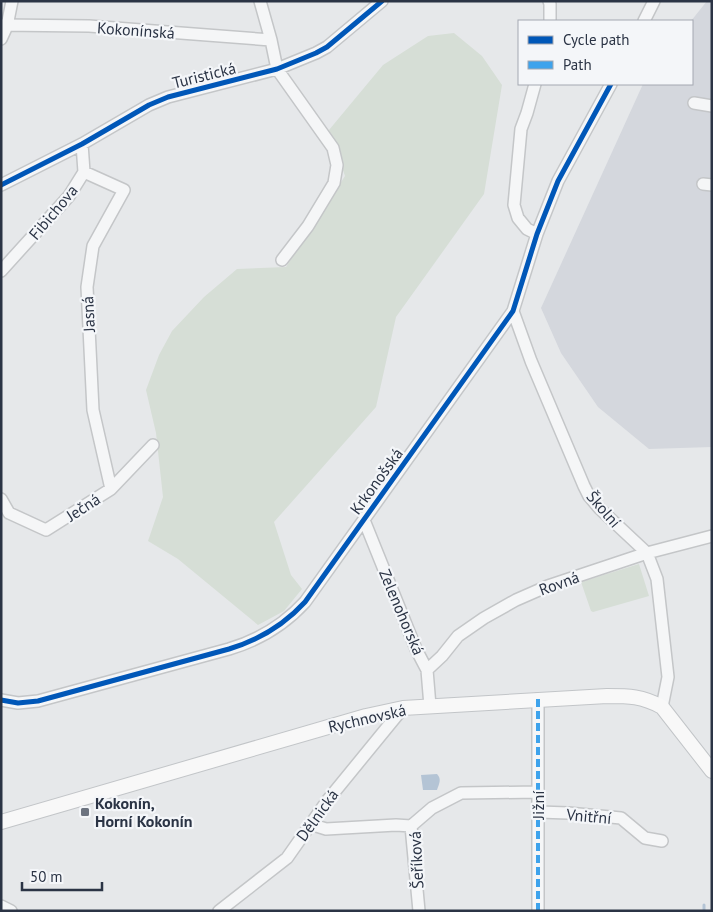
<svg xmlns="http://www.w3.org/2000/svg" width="713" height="912" viewBox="0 0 713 912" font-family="'PT Sans',sans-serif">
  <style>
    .built { fill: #d4d7dd }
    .green { fill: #d6ded6 }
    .water { fill: #b4c4d5 }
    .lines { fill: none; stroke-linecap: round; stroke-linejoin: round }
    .stream { stroke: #b4c4d5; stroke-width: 3 }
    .minor-casing { stroke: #c4c6c8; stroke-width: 14 }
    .major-casing { stroke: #c2c5c8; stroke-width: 16 }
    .minor { stroke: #f5f6f7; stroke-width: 11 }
    .major { stroke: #f8f8f8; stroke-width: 14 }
    .quiet { stroke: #3ea3ec; stroke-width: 4; stroke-dasharray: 8 4; stroke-linecap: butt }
    .cycleway-casing { stroke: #f4f6f9; stroke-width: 8 }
    .cycleway { stroke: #0057b8; stroke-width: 5 }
    .poi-dot { fill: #6c737f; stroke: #f4f6f9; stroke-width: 2 }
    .labels { text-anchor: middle; stroke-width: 4.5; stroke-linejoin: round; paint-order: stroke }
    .street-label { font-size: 16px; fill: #2b3445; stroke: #f4f6f9 }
    .poi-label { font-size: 16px; font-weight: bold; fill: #2b3445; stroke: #f4f6f9; text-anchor: start }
  </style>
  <rect width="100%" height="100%" fill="#e6e8ea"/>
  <!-- built -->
  <path class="built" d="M707 1H712V447L649 449 598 407 561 353 541 308 643 84H692L691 21Z"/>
  <!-- green -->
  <path class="green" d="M454 33 482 56 502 85 484 194 396 317 376 407 274 522 291 575 302 589 284 611 258 625 178 559 148 541 163 497 156 433 146 390 159 355 172 331 204 297 237 269 286 267 345 176 329 130 383 65 428 36Z
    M639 564 649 596 593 612 591 611 581 582Z"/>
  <!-- water -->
  <path class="water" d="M437 774C442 779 439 784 437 790H423L421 775Z"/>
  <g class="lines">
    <!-- stream -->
    <path class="stream" d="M704 911V905"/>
    <defs>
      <path id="minor" d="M260 1 271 40 277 69 333 148 337 165 334 183 308 226 282 260
        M549 1 550 4V21
        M644 21 654 1
        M1 25 89 26 271 40
        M1 39 7 26 12 1
        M535 84 527 113 521 129 514 205 518 218 527 229 537 234
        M694 103 712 106
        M84 172 124 190 93 246 87 287 93 410 111 489
        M703 184 712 185
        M1 185 82 144 149 105 168 97 277 69 316 53 327 47 382 1
        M1 271 69 196 84 172 82 144
        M513 311 531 361 584 486 589 496 600 509 647 553 657 579 668 677 662 707
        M1 499 9 513
        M9 513 46 530 111 489 153 445
        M364 520 416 649 427 670 430 706
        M427 670 442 656 458 636 484 618 516 600 548 586 647 553 712 536
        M538 699V911
        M1 700 18 703 38 701 229 649C259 640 284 625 305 602L513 311 537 234 558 181 611 84
        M539 812 568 813 621 818 645 838 662 841
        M310 824 326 829 396 825 411 826
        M1 906 11 911
        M219 911 287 858 327 801 403 708
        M419 911 411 826 432 808 461 793 538 792"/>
      <path id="major" d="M1 822 366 716 403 708 607 696C629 696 642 696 662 707L712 771"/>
    </defs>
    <!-- minor casing -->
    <use href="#minor" class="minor-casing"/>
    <!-- major casing -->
    <use href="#major" class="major-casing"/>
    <!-- minor -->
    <use href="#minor" class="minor"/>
    <!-- major -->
    <use href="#major" class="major"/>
    <!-- quiet -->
    <path class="quiet" d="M538 699V911"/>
    <defs>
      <path id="cycleway" d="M1 185 82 144 149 105 168 97 277 69 316 53 327 47 382 1
        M1 700 18 703 38 701 229 649C259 640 284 625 305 602L513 311 537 234 558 181 611 84"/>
    </defs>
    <!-- cycleway casing -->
    <use href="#cycleway" class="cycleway-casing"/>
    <!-- cycleway -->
    <use href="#cycleway" class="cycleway"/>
  </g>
  <!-- markers -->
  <rect class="poi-dot" x="80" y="807" width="10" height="10" rx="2.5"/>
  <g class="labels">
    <!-- street labels -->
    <g class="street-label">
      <text transform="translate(136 30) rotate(4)" y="6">Kokonínská</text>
      <text transform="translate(204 75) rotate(-14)" y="6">Turistická</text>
      <text transform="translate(53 212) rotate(-50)" y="6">Fibichova</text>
      <text transform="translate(88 314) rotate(-93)" y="6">Jasná</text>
      <text transform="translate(376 481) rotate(-54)" y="6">Krkonošská</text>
      <text transform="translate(83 507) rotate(-33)" y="6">Ječná</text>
      <text transform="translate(604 509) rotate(49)" y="6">Školní</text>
      <text transform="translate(559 583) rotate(-20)" y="6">Rovná</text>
      <text transform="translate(402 612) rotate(67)" y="6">Zelenohorská</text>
      <text transform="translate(367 718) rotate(-13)" y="6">Rychnovská</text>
      <text transform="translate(538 805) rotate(-90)" y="6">Jižní</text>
      <text transform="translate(317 815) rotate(-54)" y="6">Dělnická</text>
      <text transform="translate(589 816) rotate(5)" y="6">Vnitřní</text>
      <text transform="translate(416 860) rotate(-93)" y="6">Šeříková</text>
    </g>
    <!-- poi labels -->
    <g class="poi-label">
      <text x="95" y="809">Kokonín,<tspan x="95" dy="18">Horní Kokonín</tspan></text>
    </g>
  </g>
  <!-- border -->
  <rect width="713" height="912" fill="none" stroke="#2b3445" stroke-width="5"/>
  <!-- legend -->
  <rect x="518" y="20" width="175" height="65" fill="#f4f6f9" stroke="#a4a8b1"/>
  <rect x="528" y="36" width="25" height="8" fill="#0057b8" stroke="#a4a8b1"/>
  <text x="563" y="45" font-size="15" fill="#2b3445">Cycle path</text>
  <rect x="528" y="61" width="25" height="8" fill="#3ea3ec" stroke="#a4a8b1"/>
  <text x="563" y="70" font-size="15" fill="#2b3445">Path</text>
  <!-- scale -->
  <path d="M22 882v8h80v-8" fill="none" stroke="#2b3445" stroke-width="2.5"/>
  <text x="30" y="882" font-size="15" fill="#2b3445" stroke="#f4f6f9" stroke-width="4" paint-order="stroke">50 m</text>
</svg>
